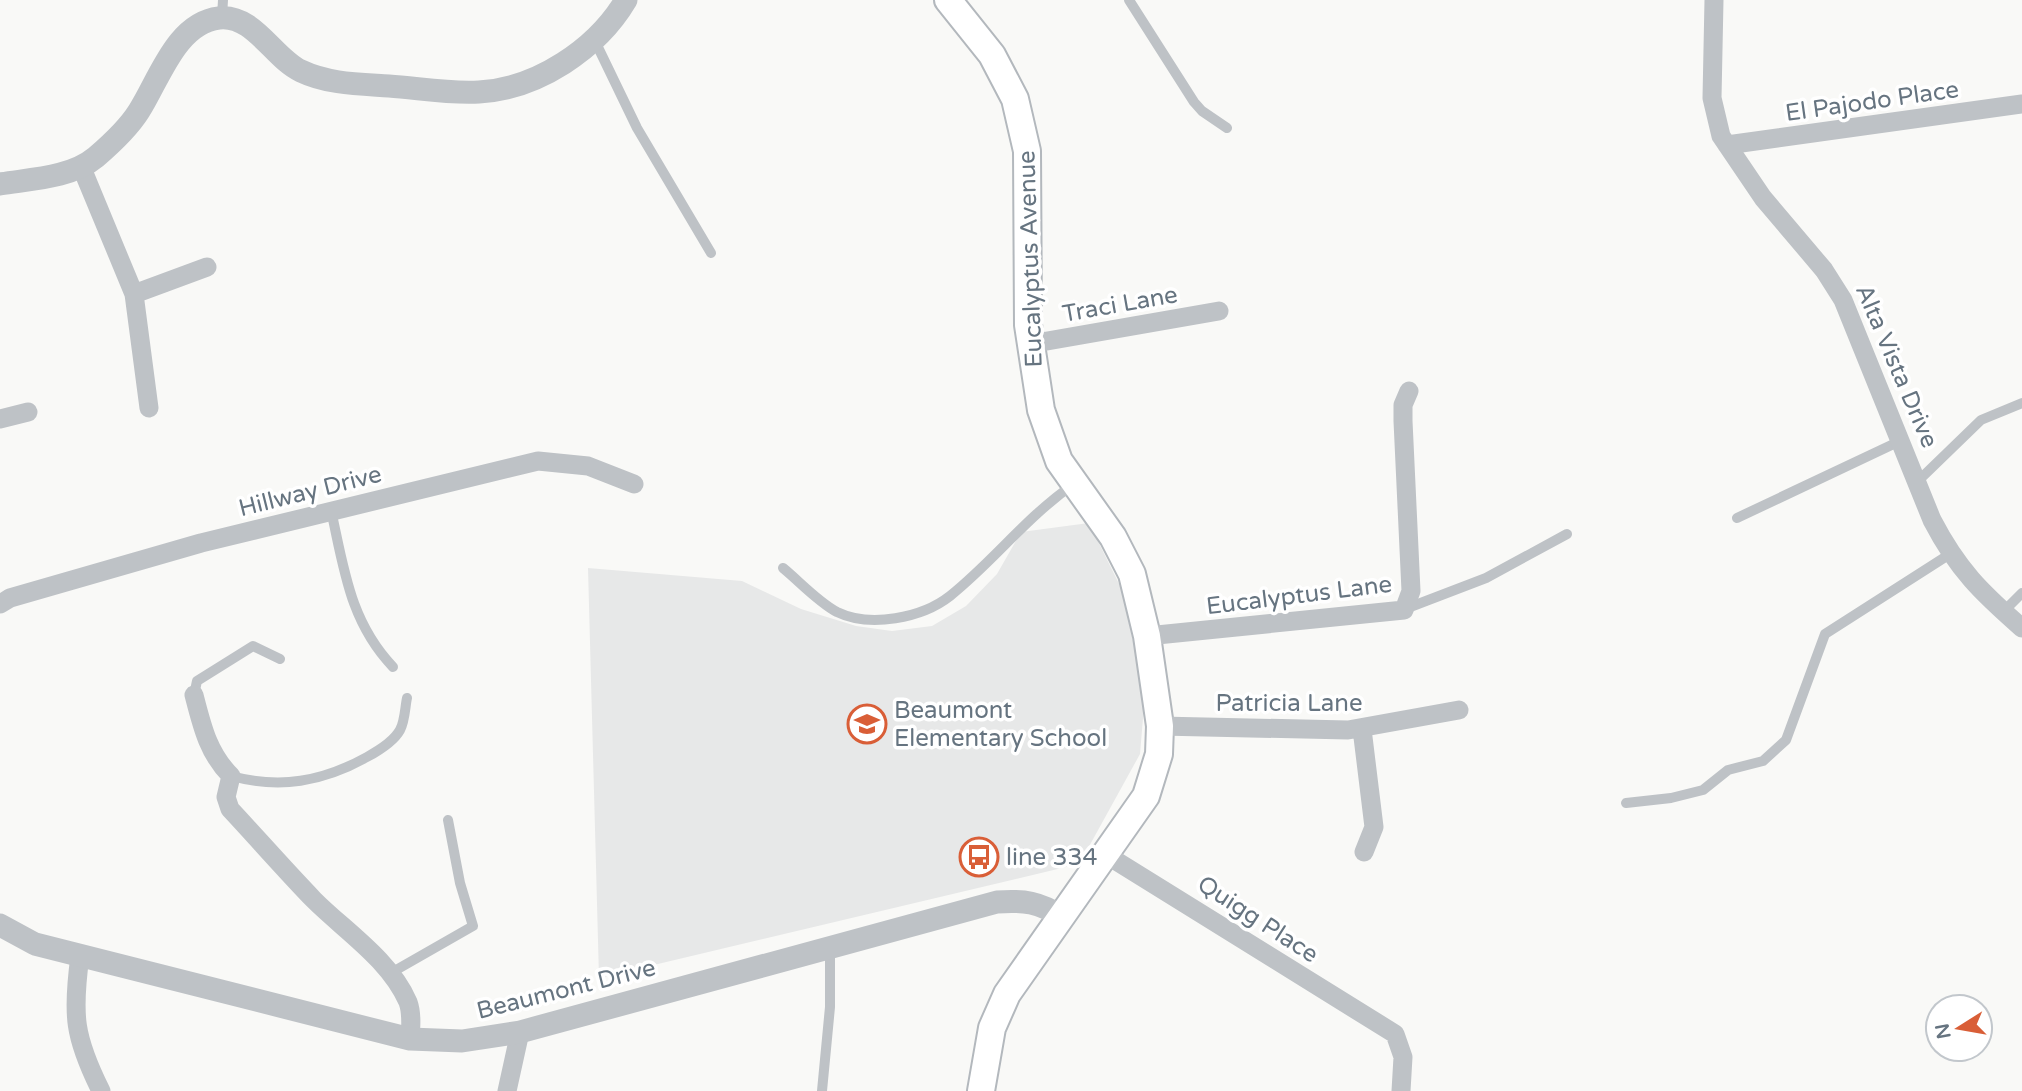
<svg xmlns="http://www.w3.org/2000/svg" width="2022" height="1091" viewBox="0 0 2022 1091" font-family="'Varela Round',sans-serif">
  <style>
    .built { fill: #e7e8e8 }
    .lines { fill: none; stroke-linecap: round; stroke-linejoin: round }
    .secondary-casing { stroke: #b3b8bd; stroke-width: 30 }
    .service { stroke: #bec2c6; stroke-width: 10 }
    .minor { stroke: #bec2c6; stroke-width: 19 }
    .tertiary { stroke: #bec2c6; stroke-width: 23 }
    .secondary { stroke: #fff; stroke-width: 26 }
    .labels { text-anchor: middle; stroke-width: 7; stroke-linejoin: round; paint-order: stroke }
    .street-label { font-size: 24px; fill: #667480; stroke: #fff }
    .poi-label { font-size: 24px; fill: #667480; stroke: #fff; text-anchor: start }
  </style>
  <rect width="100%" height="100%" fill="#f9f9f7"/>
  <!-- built -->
  <path class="built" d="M1089 523 1121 588 1145 694 1140 754 1081 861 1066 867 599 978 588 568 742 581 801 609 856 626 892 631 932 626 966 606 997 574 1021 532Z"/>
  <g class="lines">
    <defs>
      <path id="secondary" d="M948 0 992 55 1015 99 1027 151 1028 325 1041 410 1059 461 1113 537 1132 574 1147 636 1160 726 1159 754 1146 796 1007 994 992 1028 981 1091"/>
    </defs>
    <!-- secondary casing -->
    <use href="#secondary" class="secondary-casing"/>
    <!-- service -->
    <path class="service" d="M1129 0 1194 102 1202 111 1227 128
      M222 17 223 0
      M594 39 637 128 711 253
      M1917 482 1981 420 2022 403
      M331 510C344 569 350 622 393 667
      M1737 518 1900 441
      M783 568C799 581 818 602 837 612 870 628 922 618 950 596 994 561 1026 517 1074 484
      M1405 609 1486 578 1567 534
      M2003 612 2022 593
      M194 695 197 681 253 646 280 659
      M231 776C280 789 322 782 367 757 378 751 394 741 400 730 405 721 405 707 407 698
      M1626 803 1671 798 1703 790 1728 770 1763 761 1786 740 1825 634 1950 554
      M389 974 473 926 460 883 448 820
      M822 1091 830 1007V946"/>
    <!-- minor -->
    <path class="minor" d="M1714 0 1712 98 1721 136 1763 198 1824 270 1843 300 1932 520C1958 570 1981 592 2022 628
      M1727 145 2022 104
      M81 166 134 294 149 408
      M134 294 207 267
      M1030 344 1219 311
      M0 419 28 412
      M0 604 10 598 201 543 538 461 588 466 634 484
      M1147 636 1404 610 1411 591 1403 421V405L1409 391
      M194 695C202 726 208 753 231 776L226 797 230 809C258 839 285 870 314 900 345 931 389 959 408 1002 412 1013 411 1027 410 1039
      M1160 726 1348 730 1459 710
      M1362 729 1374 827 1364 852
      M1105 854 1395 1034 1403 1057 1401 1091
      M80 956C72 1015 74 1037 101 1091
      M507 1091 520 1032"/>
    <!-- tertiary -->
    <path class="tertiary" d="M0 184C30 179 71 178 96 157 110 145 129 127 139 111 159 80 176 23 219 18 254 14 273 58 301 71 328 84 360 84 389 86 418 88 450 94 479 92 537 89 597 49 626 0
      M0 925 35 944 410 1039 462 1041 520 1032 997 902C1024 900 1039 902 1062 917"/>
    <!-- secondary -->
    <use href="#secondary" class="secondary"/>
  </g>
  <!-- icons -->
  <defs>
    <symbol id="school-ring" viewBox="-11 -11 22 22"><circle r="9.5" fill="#fff" stroke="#d95e37" stroke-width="1.5"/><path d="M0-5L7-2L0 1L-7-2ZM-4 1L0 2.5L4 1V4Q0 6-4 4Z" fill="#d95e37"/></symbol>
    <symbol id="bus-ring" viewBox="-11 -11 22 22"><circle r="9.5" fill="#fff" stroke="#d95e37" stroke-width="1.5"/><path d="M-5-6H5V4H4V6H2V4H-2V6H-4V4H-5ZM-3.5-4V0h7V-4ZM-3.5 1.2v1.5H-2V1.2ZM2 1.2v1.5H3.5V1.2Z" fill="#d95e37"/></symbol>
  </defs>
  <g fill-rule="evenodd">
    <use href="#school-ring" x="845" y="702" width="44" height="44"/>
    <use href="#bus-ring" x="957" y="835" width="44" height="44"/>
  </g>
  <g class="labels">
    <!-- street labels -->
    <g class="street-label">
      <text transform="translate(1872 101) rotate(-8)" y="8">El Pajodo Place</text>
      <text transform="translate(1030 259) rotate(-92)" y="8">Eucalyptus Avenue</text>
      <text transform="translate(1120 304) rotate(-10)" y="8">Traci Lane</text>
      <text transform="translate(1897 366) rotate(67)" y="8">Alta Vista Drive</text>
      <text transform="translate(310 491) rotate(-14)" y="8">Hillway Drive</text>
      <text transform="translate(1299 595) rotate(-7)" y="8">Eucalyptus Lane</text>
      <text x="1289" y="711">Patricia Lane</text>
      <text transform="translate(1258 919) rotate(33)" y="8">Quigg Place</text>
      <text transform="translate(566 989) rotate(-14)" y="8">Beaumont Drive</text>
    </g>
    <!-- poi labels -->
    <g class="poi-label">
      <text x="894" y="718">Beaumont<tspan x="894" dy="28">Elementary School</tspan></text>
      <text x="1006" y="865">line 334</text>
    </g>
  </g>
  <!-- north arrow -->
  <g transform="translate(1959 1028) rotate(259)"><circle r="33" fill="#ffffff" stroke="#c2c7cc" stroke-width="2"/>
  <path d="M0-5L12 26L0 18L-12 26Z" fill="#d95e37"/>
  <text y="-10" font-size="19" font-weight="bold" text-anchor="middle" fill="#667480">N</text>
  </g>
</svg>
